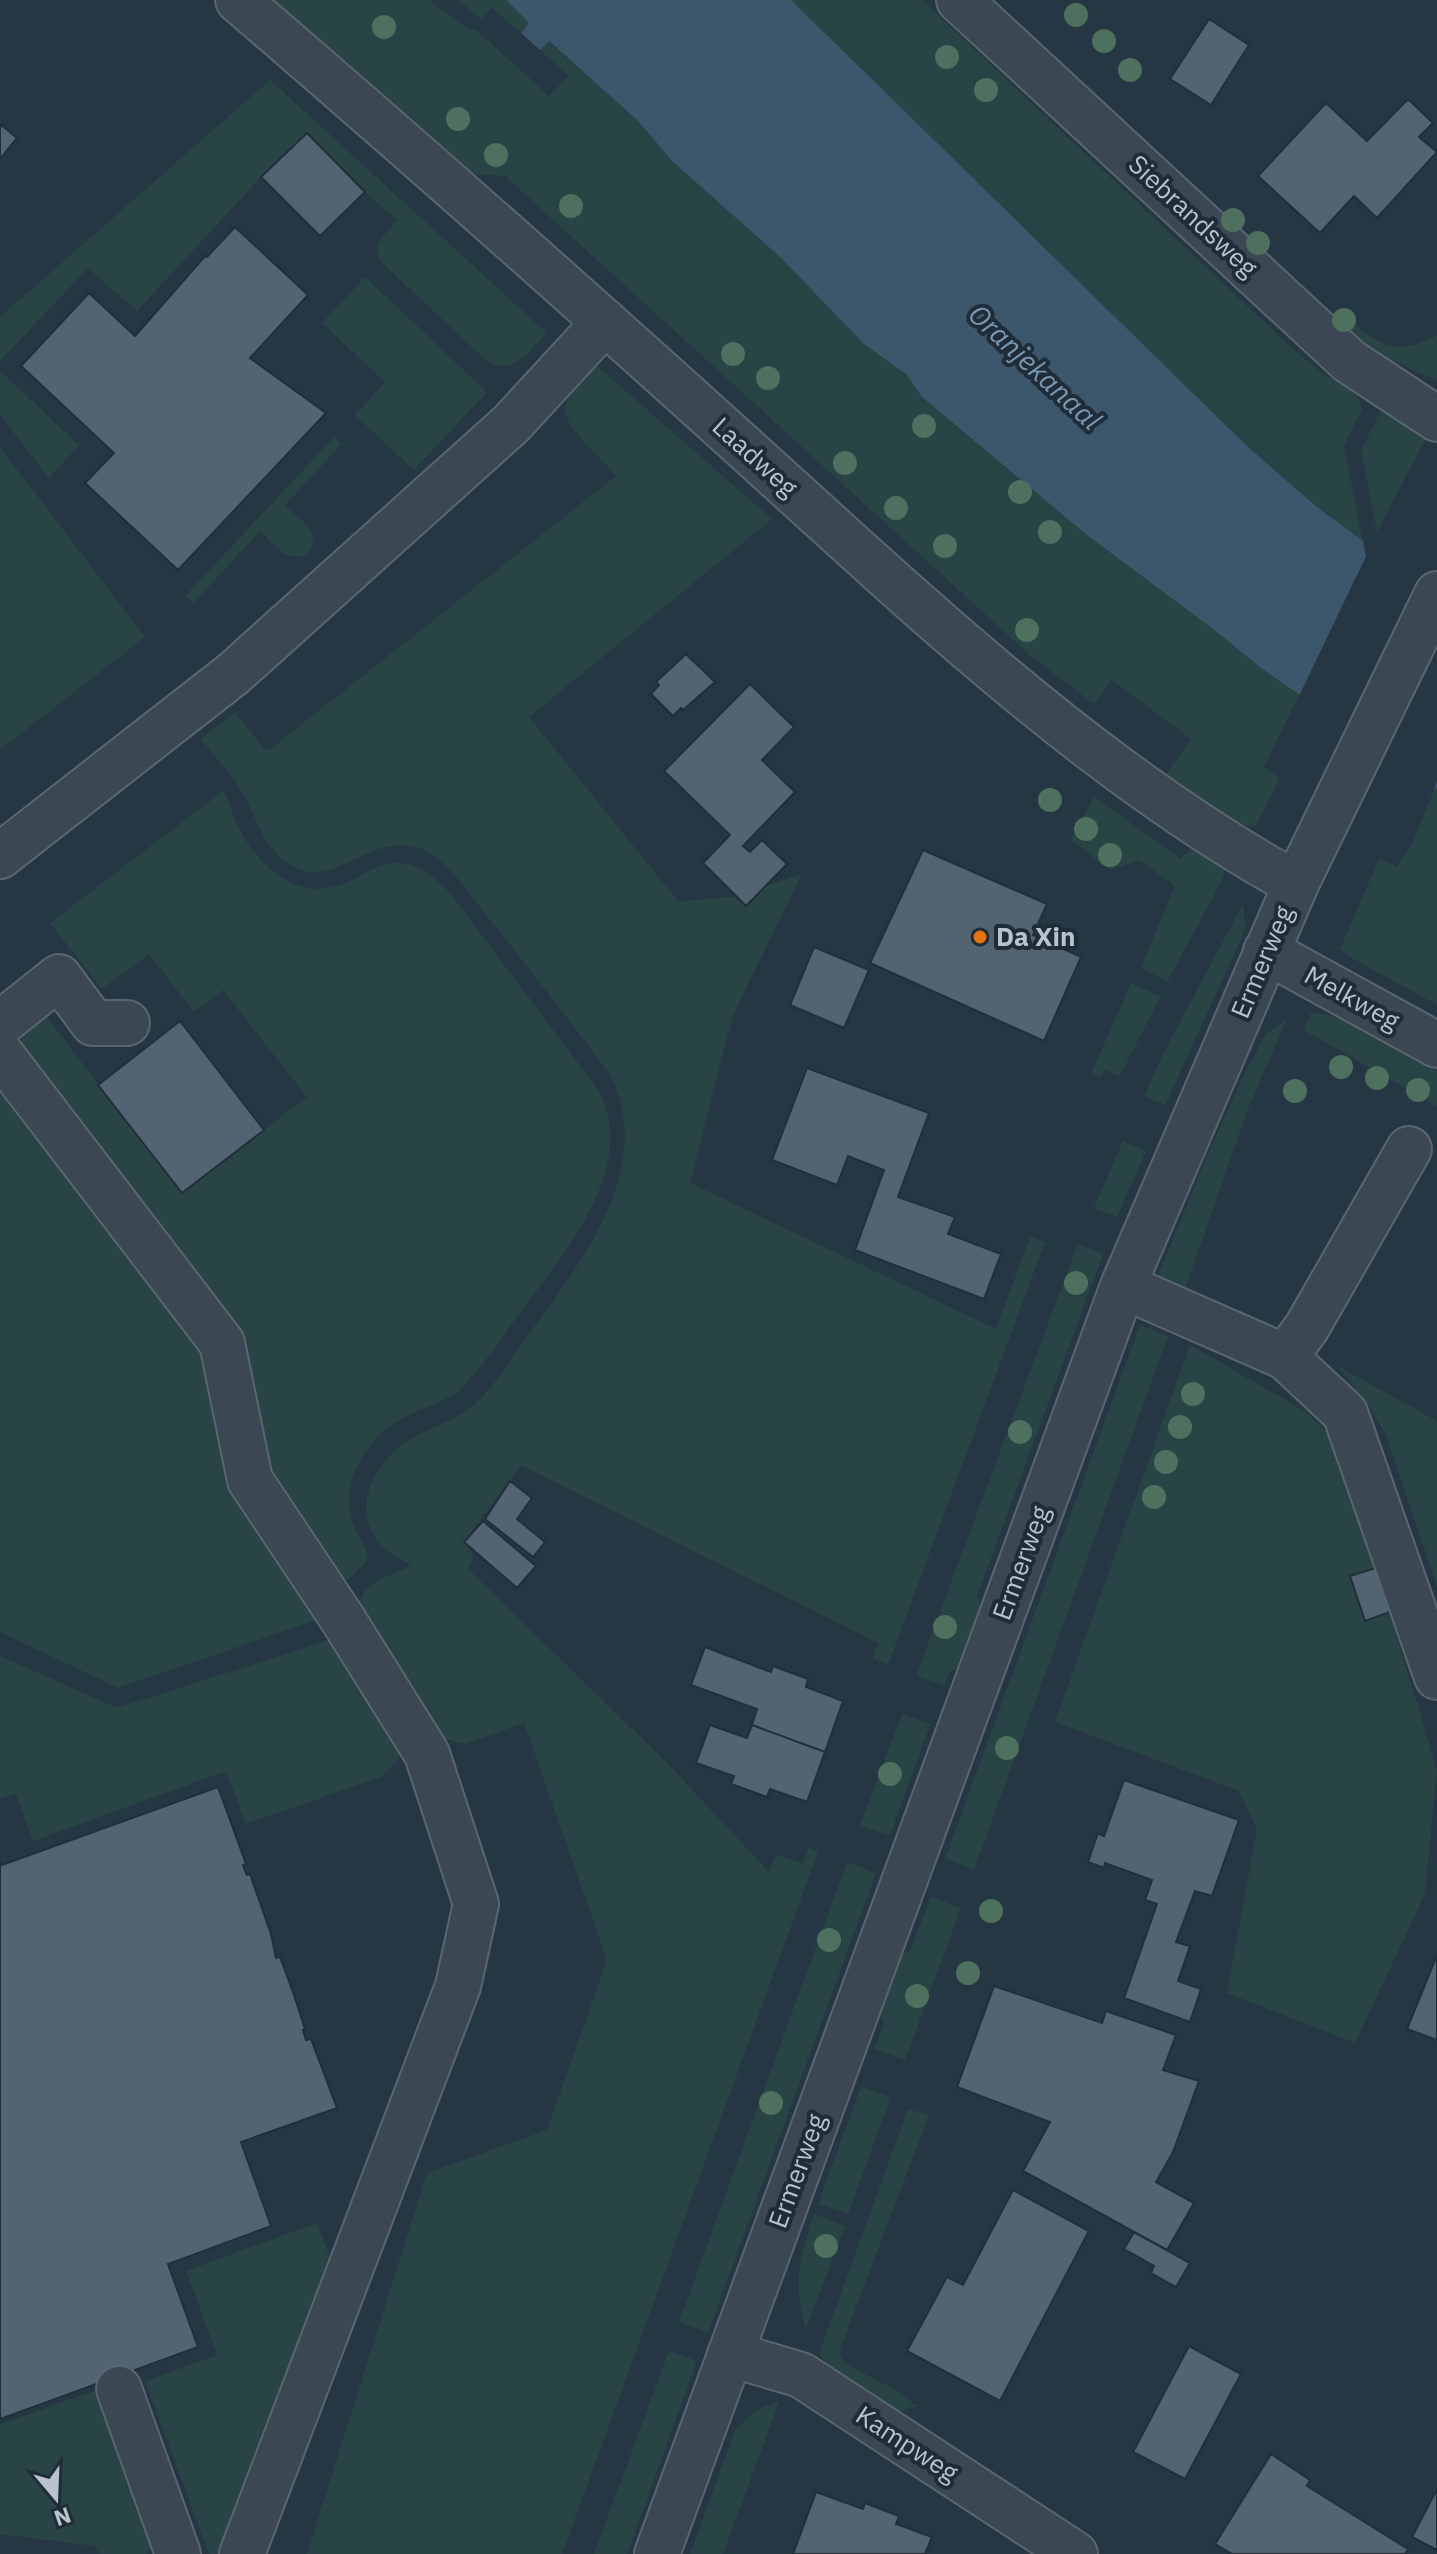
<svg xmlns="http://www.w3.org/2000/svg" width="1437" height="2554" viewBox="0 0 1437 2554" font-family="'IBM Plex Sans',sans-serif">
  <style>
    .green { fill: #284444 }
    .water { fill: #3c576c }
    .pier { fill: #263744 }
    .building { fill: #526471; stroke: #212f3a; stroke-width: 2 }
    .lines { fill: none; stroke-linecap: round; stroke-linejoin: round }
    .minor-casing { stroke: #596670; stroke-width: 48 }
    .minor { stroke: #3b4853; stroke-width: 44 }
    .tree { fill: #4e705e }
    .food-dot { fill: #e8710a; stroke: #1f2d38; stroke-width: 3 }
    .labels { text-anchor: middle; stroke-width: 8; stroke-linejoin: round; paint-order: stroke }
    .street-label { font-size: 26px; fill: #b8c3cd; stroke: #1f2d38 }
    .poi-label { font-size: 26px; font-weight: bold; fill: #b8c3cd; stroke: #1f2d38; text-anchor: start }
    .water-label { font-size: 28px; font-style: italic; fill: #7897b0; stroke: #1f2d38 }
  </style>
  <rect width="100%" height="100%" fill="#263744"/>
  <!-- green -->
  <path class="green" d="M271 0H429L471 31 474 28 549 96 569 76 540 50 548 41 638 121 673 162 780 257 864 344 907 375 922 397 1088 536 1213 629 1261 668 1300 693 1264 767 1280 778 1255 827C1220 822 1193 797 1165 776L1191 739 1112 680 1094 704 1031 656 505 176 465 174Z
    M457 0H506L530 23 521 33 492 8 482 19Z
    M791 0H922L1293 349 1321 372 1356 394 1362 409 1344 446 1363 541 1317 507 1248 447Z
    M270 80 547 333C529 351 514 377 487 361L381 262C370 245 386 234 397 220L365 192 307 133 261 177 137 311 88 268 0 361V317Z
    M365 277 487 392 414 470 355 415 385 382 322 323Z
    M1355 325C1385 349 1403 354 1437 335V381L1402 365 1371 357 1342 334Z
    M596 365 772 519 529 717 678 901 732 897 802 874 733 1015 690 1183 996 1329 1030 1237 1045 1242 888 1665 873 1659 878 1643 521 1465 464 1542 474 1556 468 1569 671 1767 769 1872 776 1855 803 1864 808 1848 818 1852 562 2554H307L427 2173 547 2130 607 1960 524 1723 464 1744 440 1738 357 1610C362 1579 389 1578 411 1565 399 1558 386 1552 377 1540 351 1506 376 1462 406 1442 428 1427 455 1422 475 1404 497 1384 513 1355 531 1331 584 1259 656 1166 610 1074 568 1019 526 964 483 911 466 890 449 862 424 850 371 826 333 897 287 863 260 843 257 817 242 792 231 773 214 756 201 739L235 712 264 749 269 750 616 476C604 460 561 426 565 406 568 391 586 376 596 365Z
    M0 371 79 445 49 478 0 415Z
    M1382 408 1421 432 1426 438 1377 532 1361 450Z
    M334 437 341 445 285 505C293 513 303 520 309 528 319 543 308 561 291 556 279 553 269 539 260 531L194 603 185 596Z
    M0 447 145 637 0 750Z
    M1435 788 1437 789V1005L1352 958 1340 949 1379 859 1397 867 1412 844Z
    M223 791C230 801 232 814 237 825 243 838 252 850 262 861 287 888 318 897 352 880 364 874 378 864 392 863 416 861 435 878 451 894L594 1084C644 1159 567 1250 523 1309 502 1337 483 1366 459 1391 439 1405 417 1409 396 1422 367 1440 345 1477 350 1512 352 1530 366 1542 368 1559L349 1579 340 1582 267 1471 241 1332 21 1047C20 1031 34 1025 46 1016L182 1192 307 1097 223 990 194 1012 149 954 102 989 50 923Z
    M1094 797 1181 859 1193 847 1225 869 1219 886 1167 982 1141 967 1175 886 1139 860 1110 870 1071 840Z
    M1243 904 1245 928 1242 937 1165 1105 1144 1096 1166 1048Z
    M1131 983 1160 997 1120 1076 1105 1070 1100 1078 1091 1074Z
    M1311 1013C1344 1012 1407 1054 1437 1071V1106L1304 1030Z
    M1287 1019 1247 1111 1185 1290 1157 1279 1206 1158 1245 1072 1267 1033Z
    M0 1086 202 1352 318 1615 317 1620 118 1688 0 1632Z
    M1123 1141 1146 1151 1117 1217 1094 1208Z
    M1078 1244 1103 1254 977 1596 992 1629 981 1657 949 1672 945 1685 916 1676Z
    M1140 1325 1168 1336 974 1870 945 1859Z
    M1190 1345 1308 1413 1329 1435 1348 1474 1437 1770 1425 1894 1355 2043 1227 1993 1257 1829 1239 1791 1055 1722Z
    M1338 1366 1437 1421V1586L1386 1435 1371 1409Z
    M333 1639 400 1751 397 1761 381 1777 246 1824 226 1771 33 1841 16 1794 0 1799V1656L117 1708Z
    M902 1714 930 1724 890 1836 860 1826Z
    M847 1862 876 1873 708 2333 679 2322Z
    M931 1897 961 1908 905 2060 874 2049 884 2024 869 1991 879 1966 910 1951Z
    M861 2087 891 2097 848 2214 818 2204Z
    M908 2109 929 2115 839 2352 843 2361 847 2365 894 2389 917 2406 892 2414 858 2384 828 2365 819 2354Z
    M814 2214 845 2226 806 2329C792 2283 799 2259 814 2214Z
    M317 2223 330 2258 226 2554H209L145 2381 217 2355 186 2271Z
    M669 2351 697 2361 627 2554H594Z
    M94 2391 152 2547 146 2554H100L94 2546 0 2534V2424Z
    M779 2402 723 2554H690L735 2431C748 2416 760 2406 779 2402Z"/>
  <!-- water -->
  <path class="water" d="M506 0H791L1248 447 1317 507 1363 541 1366 556 1437 595V789L1261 668 1213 629 1088 536 922 397 907 375 864 344 780 257 673 162 638 121 549 41 540 50 521 33 529 23Z"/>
  <!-- pier -->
  <path class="pier" d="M1369 550 1370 553 1385 557 1437 590V781L1433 791 1299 696Z"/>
  <!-- building -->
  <path class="building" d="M1209 19 1249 45 1211 105 1170 79Z
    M1408 99 1433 123 1419 137 1437 152 1377 218 1354 196 1320 233 1258 176 1326 103 1367 141Z
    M0 124 17 138 0 159Z
    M307 133 365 192 320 236 261 177Z
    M235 227 308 295 250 358 326 413 178 570 85 483 114 453 21 366 89 293 135 336 206 255 207 257Z
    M686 654 715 682 683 710 681 708 673 716 651 694 659 685 656 682Z
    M750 684 794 727 762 760 795 792 743 846 750 852 762 840 787 864 746 906 703 863 730 835 664 771Z
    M923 850 1047 904 1033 935 1081 957 1044 1041 870 963Z
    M814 947 869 970 844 1028 790 1005Z
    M180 1021 264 1130 182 1193 98 1085Z
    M807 1068 929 1113 898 1197 955 1217 948 1234 1001 1254 984 1299 855 1250 884 1170 848 1156 837 1185 772 1160Z
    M510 1481 532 1498 517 1519 545 1542 533 1557 485 1519Z
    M483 1521 536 1566 517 1588 464 1542Z
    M1376 1568 1390 1612 1365 1621 1350 1576Z
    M705 1647 771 1672 773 1666 808 1679 806 1687 843 1701 825 1752 752 1725 757 1709 691 1685Z
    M710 1725 747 1738 752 1725 825 1752 807 1802 770 1789 767 1797 731 1784 734 1776 696 1763Z
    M1124 1780 1239 1820 1212 1896 1195 1891 1176 1942 1190 1946 1178 1981 1201 1989 1190 2022 1124 1998 1157 1904 1145 1900 1152 1880 1105 1863 1104 1868 1088 1862 1098 1833 1104 1836Z
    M218 1787 246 1864 243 1865 247 1875 250 1874 271 1934 276 1958 280 1957 293 1992 305 2029 303 2030 306 2040 311 2039 337 2108 241 2142 271 2226 168 2264 198 2347 0 2419V1860L2 1865Z
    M1437 1955V2040L1407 2029Z
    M994 1986 1102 2023 1106 2011 1176 2035 1163 2070 1199 2081 1173 2152 1156 2182 1194 2203 1167 2250 1023 2171 1050 2122 957 2087Z
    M1013 2190 1089 2231 1000 2401 907 2351 947 2277 963 2285Z
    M1134 2232 1190 2263 1176 2287 1151 2273 1154 2266 1124 2249Z
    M1189 2346 1241 2374 1185 2479 1133 2452Z
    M1271 2454 1310 2480 1307 2486 1408 2549 1405 2554H1232L1215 2544Z
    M1437 2489V2550L1412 2537Z
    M816 2492 863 2509 865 2503 899 2516 896 2524 932 2537 925 2554H793Z"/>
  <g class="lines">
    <defs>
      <path id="minor" d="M238 0C410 148 579 298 747 450 918 605 1094 773 1296 884
        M959 0 1349 361 1437 419
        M0 856 233 674 511 424 605 322
        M1266 951 1437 1045
        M0 1024 59 977 93 1023H127
        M0 1053 222 1343 250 1480 342 1618 427 1754 476 1904 458 1986 242 2554
        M1123 1286 1285 1357 1345 1413 1437 1677
        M1285 1357 1307 1327 1409 1149
        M730 2354 801 2375 1075 2554
        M119 2389 178 2554
        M657 2554 1123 1286 1296 884 1437 594"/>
    </defs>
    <!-- minor casing -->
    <use href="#minor" class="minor-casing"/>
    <!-- minor -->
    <use href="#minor" class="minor"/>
  </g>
  <!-- trees -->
  <g class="tree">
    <circle cx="1076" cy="15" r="12"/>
    <circle cx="384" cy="27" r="12"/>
    <circle cx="1104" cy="41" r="12"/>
    <circle cx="947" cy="57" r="12"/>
    <circle cx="1130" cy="70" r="12"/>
    <circle cx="986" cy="90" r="12"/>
    <circle cx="458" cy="119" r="12"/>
    <circle cx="496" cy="155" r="12"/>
    <circle cx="571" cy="206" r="12"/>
    <circle cx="1233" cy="220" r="12"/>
    <circle cx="1258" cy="243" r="12"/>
    <circle cx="1344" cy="320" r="12"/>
    <circle cx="733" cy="354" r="12"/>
    <circle cx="768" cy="378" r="12"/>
    <circle cx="924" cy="426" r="12"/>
    <circle cx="845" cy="463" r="12"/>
    <circle cx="1020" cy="492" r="12"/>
    <circle cx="896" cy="508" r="12"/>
    <circle cx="1050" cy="532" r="12"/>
    <circle cx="945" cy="546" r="12"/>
    <circle cx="1027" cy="630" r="12"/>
    <circle cx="1050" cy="800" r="12"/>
    <circle cx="1086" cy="829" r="12"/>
    <circle cx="1110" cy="855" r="12"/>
    <circle cx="1341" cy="1067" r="12"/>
    <circle cx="1377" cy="1078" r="12"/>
    <circle cx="1418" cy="1090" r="12"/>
    <circle cx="1295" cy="1091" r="12"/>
    <circle cx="1076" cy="1283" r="12"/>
    <circle cx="1193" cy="1394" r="12"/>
    <circle cx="1180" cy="1427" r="12"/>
    <circle cx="1020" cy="1432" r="12"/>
    <circle cx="1166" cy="1462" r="12"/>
    <circle cx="1154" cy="1497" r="12"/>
    <circle cx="945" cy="1627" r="12"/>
    <circle cx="1007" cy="1748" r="12"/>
    <circle cx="890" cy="1774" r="12"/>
    <circle cx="991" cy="1911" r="12"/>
    <circle cx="829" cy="1940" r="12"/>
    <circle cx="968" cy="1973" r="12"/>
    <circle cx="917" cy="1996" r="12"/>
    <circle cx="771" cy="2103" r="12"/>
    <circle cx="826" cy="2246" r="12"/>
  </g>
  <!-- markers -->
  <circle class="food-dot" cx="980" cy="937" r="8"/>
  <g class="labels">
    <!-- street labels -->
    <g class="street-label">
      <text transform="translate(1193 216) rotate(43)" y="9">Siebrandsweg</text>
      <text transform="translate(755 457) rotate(42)" y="9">Laadweg</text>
      <text transform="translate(1262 962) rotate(-67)" y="9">Ermerweg</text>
      <text transform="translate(1352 998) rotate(29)" y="9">Melkweg</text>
      <text transform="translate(1021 1563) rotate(-70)" y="9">Ermerweg</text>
      <text transform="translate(797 2171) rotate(-70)" y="9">Ermerweg</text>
      <text transform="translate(907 2444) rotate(33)" y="9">Kampweg</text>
    </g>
    <!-- poi labels -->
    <g class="poi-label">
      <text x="996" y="946">Da Xin</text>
    </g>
    <!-- water labels -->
    <g class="water-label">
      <text transform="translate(1035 367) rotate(43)" y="10">Oranjekanaal</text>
    </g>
  </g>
  <!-- north arrow -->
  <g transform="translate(56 2498) rotate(161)" stroke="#1f2d38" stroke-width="6" paint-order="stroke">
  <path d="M0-6L14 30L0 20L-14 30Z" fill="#b8c3cd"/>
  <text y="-12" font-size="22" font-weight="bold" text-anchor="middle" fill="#b8c3cd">N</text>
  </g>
</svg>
